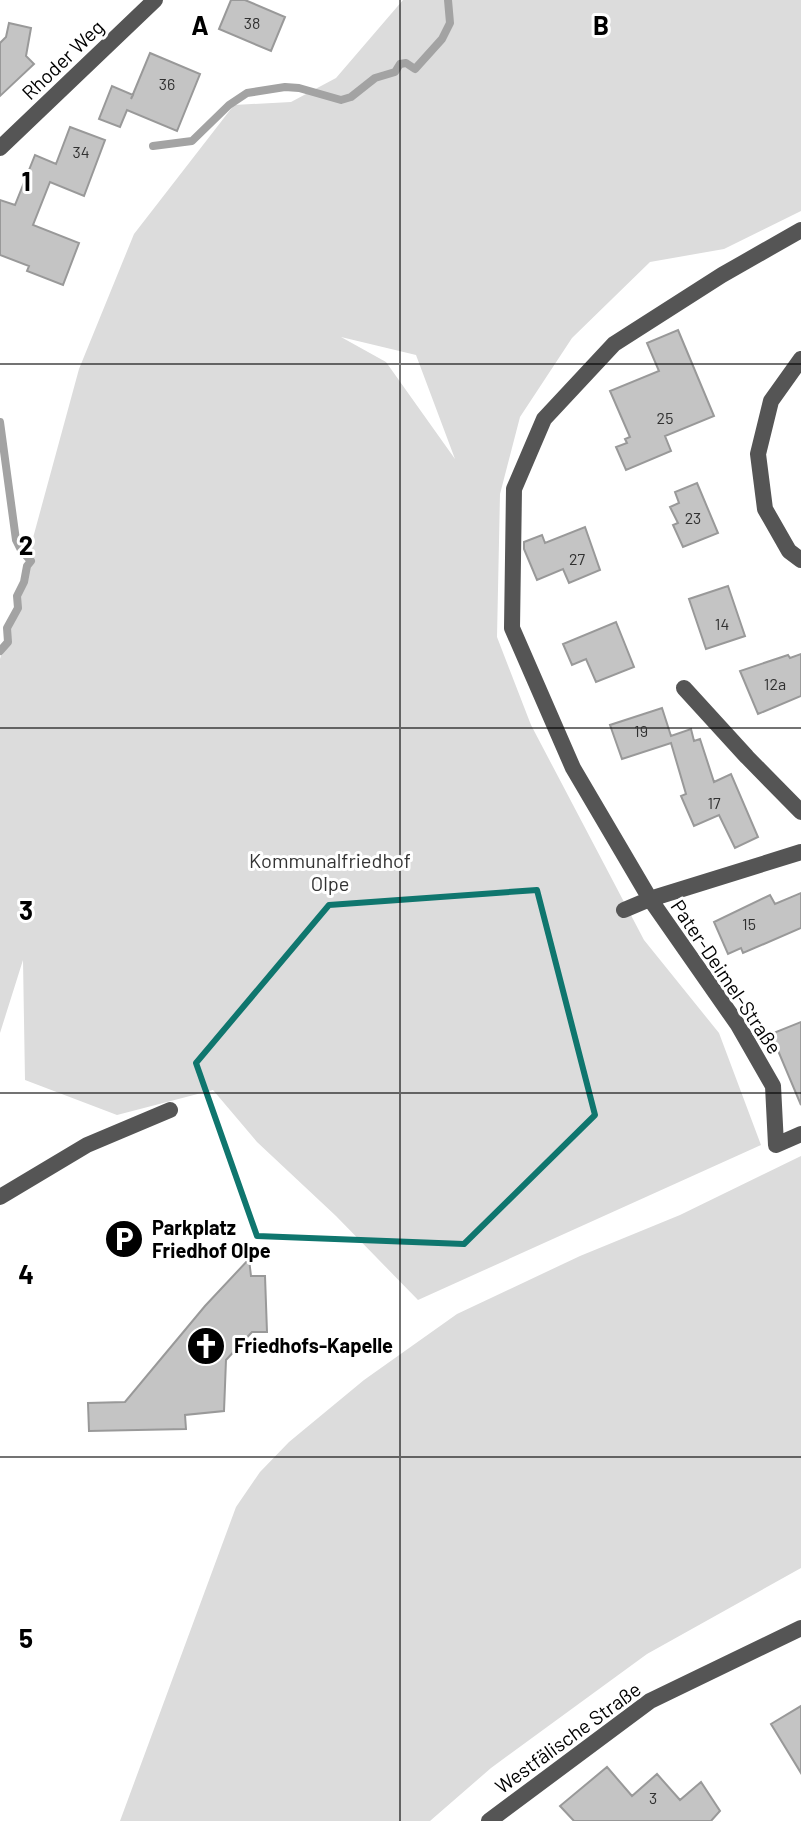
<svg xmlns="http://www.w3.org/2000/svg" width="801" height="1821" viewBox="0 0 801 1821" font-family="Barlow,sans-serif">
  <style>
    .green { fill: #dcdcdc; fill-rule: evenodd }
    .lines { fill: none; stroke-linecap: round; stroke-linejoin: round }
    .stream { stroke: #a3a3a3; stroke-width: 8 }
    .building { fill: #c4c4c4; stroke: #999; stroke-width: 2 }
    .minor { stroke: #555; stroke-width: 16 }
    .tertiary { stroke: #555; stroke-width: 16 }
    .marked { fill: none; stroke: #0f766e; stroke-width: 6; stroke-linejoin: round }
    .grid { fill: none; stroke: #000; stroke-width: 2; stroke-opacity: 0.55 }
    .labels { text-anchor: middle; stroke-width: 6; stroke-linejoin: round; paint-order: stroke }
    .number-label { font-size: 16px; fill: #313131 }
    .street-label { font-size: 20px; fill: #000; stroke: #fff }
    .park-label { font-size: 20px; fill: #333; stroke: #fff }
    .poi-label { font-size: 20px; font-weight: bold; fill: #000; stroke: #fff; text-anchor: start }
    .grid-label { font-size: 26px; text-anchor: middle; font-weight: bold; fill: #000; stroke: #fff; stroke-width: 6; stroke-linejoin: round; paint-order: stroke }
  </style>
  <rect width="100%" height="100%" fill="#fff"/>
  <!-- green -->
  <path class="green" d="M403 0H801V211L724 249 650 262 572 338 520 417 500 494 497 637 531 725 644 940 719 1033 761 1145 418 1300 336 1216 257 1142 213 1090 117 1115 25 1080 23 960 0 1033V659L79 369 134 234 234 105 291 102 336 78ZM341 337 416 355 455 459 386 362Z
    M801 1156V1568L647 1654 491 1768 430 1821H120L236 1507 260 1472 289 1442 364 1380 457 1314 580 1256 680 1215Z"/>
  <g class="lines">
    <!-- stream -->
    <path class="stream" d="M153 146 192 141 229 105 247 93 285 87 299 88 341 100 351 97 375 78 395 72 400 64 406 63 415 69 442 39 450 23 448 0
      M0 422 16 540 21 550 31 561 27 566 24 582 17 596 18 608 7 628 8 642 0 651"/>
  </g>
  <!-- building -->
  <path class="building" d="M231 0H245L285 17 271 51 219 29Z
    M9 23 31 28 26 56 34 64 0 96V43L6 37Z
    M150 53 200 74 177 131 127 110 120 127 99 119 112 86 133 95 131 99Z
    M70 127 105 140 84 196 50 182 33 225 79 243 63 285 27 271 29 266 0 255V200L15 205 35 155 56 164Z
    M678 330 714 416 665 436 671 451 626 470 616 447 627 443 625 439 630 437 610 391 659 371 647 343Z
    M697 483 718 533 683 547 673 525 678 523 670 507 679 503 675 492Z
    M585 527 600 570 569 583 563 569 537 580 524 549V542L542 535 545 543Z
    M728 586 745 636 706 649 689 599Z
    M616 622 634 667 596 682 586 659 572 665 563 644Z
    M801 654V696L758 714 740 671 788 655 790 658Z
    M662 708 671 736 691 729 694 741 700 739 714 782 731 774 758 837 735 848 719 815 694 826 681 796 686 794 671 743 622 759 610 725Z
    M801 893V928L743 953 741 948 728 954 714 922 770 895 775 904Z
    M801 1022V1105L771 1034Z
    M249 1259 251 1276H265L267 1332H252L226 1360 224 1411 185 1415 186 1429 89 1431 88 1403 125 1402 205 1306Z
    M801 1706V1773L771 1724Z
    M607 1767 632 1796 657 1774 680 1800 701 1782 720 1811 711 1821H574L560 1806Z"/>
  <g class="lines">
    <!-- minor -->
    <path class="minor" d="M0 148 155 0
      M801 230 722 275 614 344 544 419 514 489 512 628 573 768 650 899 738 1025 773 1086 776 1145 801 1134
      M801 359 771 401 758 454 765 509 789 551 801 560
      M684 688 747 757 801 812
      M624 910 650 899 801 852
      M0 1197 87 1145 170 1110"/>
    <!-- tertiary -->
    <path class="tertiary" d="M489 1821 650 1701 801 1628"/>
  </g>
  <!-- marked area -->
  <path class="marked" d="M537 890 595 1115 464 1244 257 1236 196 1063 329 905Z"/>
  <!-- grid -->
  <path class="grid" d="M400 0V1821M0 364H801M0 728H801M0 1093H801M0 1457H801"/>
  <!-- icons -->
  <defs>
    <symbol id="parking-disc" viewBox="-11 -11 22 22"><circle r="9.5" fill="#000" stroke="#fff"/><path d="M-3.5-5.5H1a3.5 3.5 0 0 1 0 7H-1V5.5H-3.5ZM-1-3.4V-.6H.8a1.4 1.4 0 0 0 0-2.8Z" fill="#fff"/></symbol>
    <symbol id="church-disc" viewBox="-11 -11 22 22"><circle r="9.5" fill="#000" stroke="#fff"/><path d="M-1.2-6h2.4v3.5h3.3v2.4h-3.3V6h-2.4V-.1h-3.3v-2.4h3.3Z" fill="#fff"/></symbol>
  </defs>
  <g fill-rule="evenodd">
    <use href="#parking-disc" x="102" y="1217" width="44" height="44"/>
    <use href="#church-disc" x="184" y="1324" width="44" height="44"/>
  </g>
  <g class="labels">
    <!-- number labels -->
    <g class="number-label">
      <text x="252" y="29">38</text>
      <text x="167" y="90">36</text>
      <text x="81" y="158">34</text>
      <text x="665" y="424">25</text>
      <text x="693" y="524">23</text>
      <text x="577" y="565">27</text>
      <text x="722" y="630">14</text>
      <text x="775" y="690">12a</text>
      <text x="641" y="737">19</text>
      <text x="714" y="809">17</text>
      <text x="749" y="930">15</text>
      <text x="653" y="1804">3</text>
    </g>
    <!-- street labels -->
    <g class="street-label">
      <text transform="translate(63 60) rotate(-44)" y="7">Rhoder Weg</text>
      <text transform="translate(726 977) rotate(56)" y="7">Pater-Deimel-Straße</text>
      <text transform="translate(568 1738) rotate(-36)" y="7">Westfälische Straße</text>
    </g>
    <!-- park labels -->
    <g class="park-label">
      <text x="330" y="868">Kommunalfriedhof<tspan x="330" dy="23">Olpe</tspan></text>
    </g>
    <!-- poi labels -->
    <g class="poi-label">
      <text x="152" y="1235">Parkplatz<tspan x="152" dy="23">Friedhof Olpe</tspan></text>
      <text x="234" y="1353">Friedhofs-Kapelle</text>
    </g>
  </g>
  <g class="grid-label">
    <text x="200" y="35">A</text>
    <text x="601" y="35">B</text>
    <text x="26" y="191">1</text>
    <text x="26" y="555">2</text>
    <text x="26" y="920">3</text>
    <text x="26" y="1284">4</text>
    <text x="26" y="1648">5</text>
  </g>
</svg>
